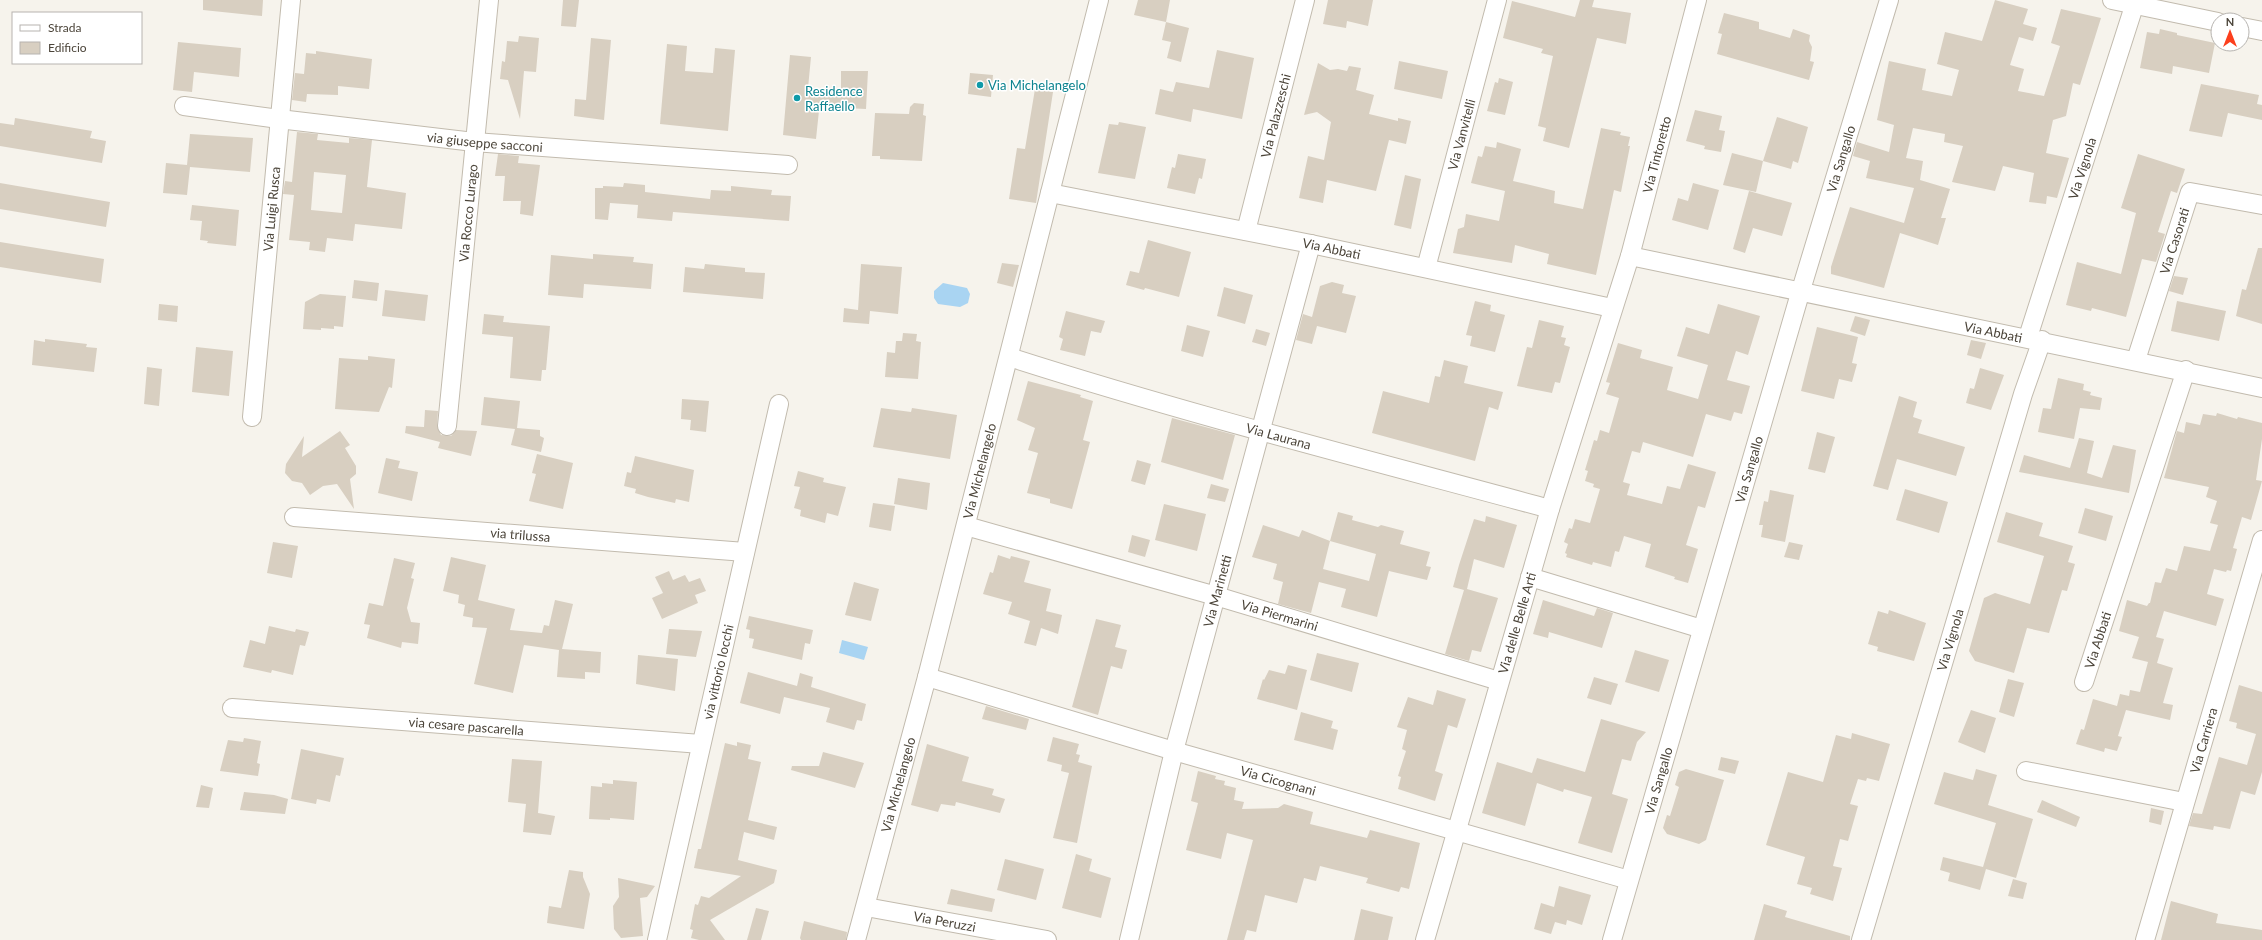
<svg xmlns="http://www.w3.org/2000/svg" width="2262" height="940" viewBox="0 0 2262 940" font-family="Lato,sans-serif">
  <style>
    .water { fill: #a9d4f2 }
    .building { fill: #d8cfc1; fill-rule: evenodd }
    .lines { fill: none; stroke-linecap: round; stroke-linejoin: round }
    .street-casing { stroke: #c2bbae; stroke-width: 20 }
    .street { stroke: #fff; stroke-width: 18 }
    .culture-dot { fill: #0f9aa8; stroke: #fff; stroke-width: 1.5 }
    .labels { text-anchor: middle; stroke-width: 3; stroke-linejoin: round; paint-order: stroke }
    .culture-label { font-size: 13px; fill: #0d838f; stroke: #fff; text-anchor: start }
    .street-label { font-size: 13px; fill: #4b4439; stroke: #fff }
  </style>
  <rect width="100%" height="100%" fill="#f6f3ec"/>
  <!-- water -->
  <path class="water" d="M943 283 967 288 970 294 968 303 960 307 938 304 934 298V291Z
    M842 640 868 647 864 660 839 653Z"/>
  <!-- building -->
  <path class="building" d="M203 0H263L262 16 203 10Z
    M563 0H579L576 27 561 26Z
    M1138 0H1170L1166 22 1134 15Z
    M1328 0H1373L1368 26 1347 21 1346 28 1323 24Z
    M1580 0H1594L1592 7 1631 13 1626 44 1597 38 1569 148 1543 141 1546 128 1538 126 1553 56 1541 53 1543 49 1503 38 1512 1 1575 17Z
    M1995 0 2028 9 2023 24 2037 28 2033 41 2019 37 2010 65 2024 69 2018 91 2044 96 2060 46 2051 43 2061 9 2101 18 2080 85 2073 83 2066 116 2053 120 2046 153 2069 158 2057 198 2047 196 2046 204 2029 202 2034 173 2003 166 1995 191 1952 182 1963 146 1944 142 1945 134 1913 128 1906 158 1923 161 1920 180 1950 189 1941 218H1946L1938 245 1900 233 1884 288 1831 274V267L1850 207 1904 223 1914 188 1866 178 1870 161 1853 156 1857 142 1889 152 1894 125 1877 120 1889 61 1926 69 1922 90 1952 96 1959 70 1937 64 1945 32 1982 41Z
    M1724 13 1759 22V29L1790 38 1793 29 1810 35 1809 41 1812 47 1810 61 1814 62 1809 80 1717 54 1722 34 1718 33Z
    M1166 22 1189 28 1181 62 1167 58 1171 42 1162 40Z
    M2160 29 2177 33V35L2215 43 2209 73 2173 66 2172 74 2140 68 2147 32 2159 34Z
    M519 36 539 38 536 72 524 71 520 119 508 80 500 79 502 61 505 62 507 41 518 42Z
    M591 38 611 40 604 120 574 116 575 99 586 100Z
    M178 42 241 48 239 77 194 72 192 92 173 90Z
    M667 44 687 46 685 71 713 73 715 48 735 50 728 131 660 124Z
    M1217 50 1254 58 1242 119 1193 109 1191 122 1155 114 1160 89 1173 92 1176 82 1209 88Z
    M316 51 372 59 369 89 338 86V95L307 94 306 102 292 100 295 73 304 74 306 53 316 54Z
    M790 55 811 57 808 88 841 91V71H868L866 109 846 108 820 101 816 139 783 135Z
    M1399 61 1448 71 1442 99 1394 89Z
    M1318 63 1330 70 1338 69 1347 71 1349 66 1361 68 1356 90 1374 95 1369 114 1398 121V118L1411 121 1406 144 1389 140 1376 191 1327 180 1323 203 1299 198 1308 156 1324 160 1331 122 1317 112 1304 115Z
    M970 73 993 75 991 97 968 94Z
    M1499 78 1513 82 1505 115 1487 111 1495 82 1498 83Z
    M2201 84 2259 95 2257 104 2262 105V120L2228 113 2222 137 2189 131Z
    M1035 89 1053 92 1036 203 1009 199 1017 148 1025 149Z
    M914 103 924 104 923 115 926 116 922 161 880 159V156H872L875 113 909 114 910 107Z
    M1695 110 1722 116 1719 130 1725 131 1721 152 1704 149 1705 146 1686 141Z
    M1777 117 1808 127 1798 163 1793 161 1791 169 1763 161Z
    M15 118 92 131 90 138 106 141 102 163 0 146V123L14 125Z
    M1119 122 1146 127 1135 179 1098 173 1109 124 1118 125Z
    M1601 128 1621 132 1620 135 1630 137 1628 146H1630L1621 192 1614 190 1596 275 1547 264 1549 254 1515 245 1512 263 1453 253 1458 229 1464 227 1466 214 1499 221 1505 191 1471 183 1478 156 1482 157 1485 146 1496 148 1497 142 1521 149 1513 181 1555 191 1554 203 1583 209Z
    M297 132 318 134 317 140 349 143V138L372 140 367 187 406 193 402 229 355 224 353 241 327 238 325 252 309 250 310 242 289 240 294 195 283 194 285 181 292 182ZM314 172 346 175 342 213 311 210Z
    M190 134 253 138 250 172 190 167 187 195 163 193 166 163 187 165Z
    M1732 153 1763 161 1756 192 1723 185Z
    M498 154 519 156 518 163 540 165 533 216 520 214 521 201H503L505 176H495Z
    M1178 154 1206 159 1202 179 1199 178 1195 194 1167 188 1172 167 1175 168Z
    M2138 154 2185 169 2177 193 2171 191 2158 232 2165 234 2156 262 2142 259 2126 317 2092 308 2091 311 2066 305 2077 262 2121 274 2136 213 2121 208Z
    M1405 175 1421 179 1411 229 1394 225Z
    M0 183 110 202 106 227 0 209Z
    M624 183 645 185V192L710 199 711 190 731 191V186L772 190 771 195 791 196 789 221 673 212 672 221 637 218 638 205 610 203 608 220 595 219V188H603V186L623 187Z
    M1693 183 1719 190 1708 230 1672 220 1678 198 1688 201Z
    M1749 191 1792 203 1782 236 1753 228 1745 253 1733 249Z
    M192 205 239 210 236 246 207 243 208 241 200 240 202 221 190 220Z
    M1148 240 1191 252 1179 297 1145 288 1144 290 1126 285 1130 271 1139 273Z
    M0 242 104 259 101 283 0 267Z
    M2258 248H2262V324L2236 316 2242 289 2246 290Z
    M593 254 634 257 633 262 653 264 651 289 584 284 583 298 548 295 551 255 593 259Z
    M1002 263 1019 265 1013 287 997 283Z
    M705 264 745 268V272L765 273 763 299 683 292 685 267 704 269Z
    M861 264 902 267 898 314 870 311 869 324 843 322 844 308 858 310Z
    M2174 276 2188 278 2183 295 2169 291Z
    M354 280 379 283 377 301 352 298Z
    M1332 282 1344 285 1342 293 1356 296 1346 333 1317 326 1312 344 1296 340 1303 314 1312 317 1320 286Z
    M1224 287 1253 295 1245 324 1217 316Z
    M385 290 428 295 425 321 382 316Z
    M320 294 346 296 343 327 334 326V329L321 328V330L303 329 305 302Z
    M1475 301 1491 305 1490 311 1505 315 1495 352 1470 346 1472 336 1466 335Z
    M2177 301 2226 311 2219 341 2171 331Z
    M159 304 178 306 177 322 158 320Z
    M1718 304 1760 316 1748 355 1736 351 1727 380 1750 386 1742 414 1734 412 1731 421 1706 414 1693 457 1643 442 1640 453 1632 451 1623 482 1630 484 1627 495 1662 504 1667 486 1680 489 1688 464 1716 472 1705 508 1698 506 1686 545 1698 549 1688 583 1674 579 1675 577 1645 567 1651 544 1624 536 1619 552 1615 551 1611 567 1593 562 1592 565 1566 557 1567 554 1565 553 1568 544 1564 542 1569 528 1572 529 1575 519 1590 523 1600 489 1593 487 1594 484 1585 481 1588 471 1585 470 1594 440 1597 441 1600 430 1609 433 1619 398 1606 394 1610 383 1606 382 1618 343 1642 350 1640 358 1673 367 1667 390 1698 399 1708 365 1677 356 1686 327 1709 334Z
    M1066 311 1105 321 1101 333 1091 331 1085 356 1060 350 1063 339 1059 337Z
    M484 314 504 316 503 322 550 326 546 370H542L541 381 510 378 513 337 482 334Z
    M1855 316 1870 320 1865 336 1850 331Z
    M1539 320 1564 326 1561 337 1566 338 1564 345 1570 347 1560 383 1555 382 1552 393 1517 386 1527 347 1532 348Z
    M1187 325 1210 331 1203 357 1181 351Z
    M1817 327 1858 337 1852 363 1857 364 1852 382 1839 379 1834 399 1801 391Z
    M1256 329 1270 333 1266 346 1252 342Z
    M903 333 917 334 916 341 921 342 918 379 885 377 887 352 895 353 896 341H902Z
    M45 339 87 344 86 347 97 348 94 372 32 365 34 340 45 342Z
    M1971 340 1986 343 1981 359 1967 355Z
    M196 347 233 351 229 396 192 392Z
    M368 356 395 359 392 388 389 387 379 412 335 409 339 358 368 360Z
    M1444 360 1468 366 1464 383 1503 392 1498 410 1489 407 1475 461 1372 433 1383 391 1429 403 1435 376 1440 377Z
    M147 367 162 369 159 406 144 404Z
    M1980 368 2004 375 1991 410 1966 403 1970 388 1974 389Z
    M2058 378 2084 384 2083 390 2091 392 2090 395 2102 398 2100 410 2080 408 2074 439 2038 432 2043 408 2051 409Z
    M1028 381 1081 395 1080 397 1093 401 1083 440 1090 442 1072 509 1050 503V499L1027 493 1038 453 1028 450 1035 428 1017 420Z
    M1899 396 1917 402 1913 417 1922 420 1918 433 1965 447 1956 476 1897 459 1888 490 1873 486Z
    M484 397 520 401 517 428 540 430V436L544 438 541 452 511 445 515 429 481 425Z
    M682 399 709 401 706 432 690 430 691 420 681 419Z
    M881 408 911 412 912 408 957 415 950 459 873 447Z
    M425 410 438 411 437 425 441 435 451 436 456 430 477 431 471 456 438 448 440 442 405 433 406 426 424 427Z
    M2217 413 2237 419 2238 417 2262 423V439L2256 480 2262 481 2251 520 2242 517 2233 548 2237 549 2231 571 2227 570 2226 572 2214 569 2207 594 2224 599 2216 626 2164 611 2156 637 2164 639 2157 663 2173 668 2163 703 2173 705 2170 720 2126 710 2118 736 2122 737 2117 751 2105 748 2104 752 2076 744 2081 729 2084 730 2093 699 2117 706 2120 694 2129 696 2130 690 2140 692 2148 662 2132 658 2139 637 2119 631 2127 600 2147 606 2149 603H2150L2155 582 2161 583 2166 568 2177 571 2184 546 2210 551 2218 525 2210 523 2217 501 2206 497 2209 487 2164 478 2177 431 2184 433 2186 422 2200 425 2203 414 2216 416Z
    M1172 418 1235 435 1223 480 1161 462Z
    M340 431 350 445 345 448 356 466V474L350 479 354 509 337 484 323 486 310 495 302 483 292 481 285 473 286 464 304 436 302 457Z
    M1817 432 1835 437 1825 473 1808 469Z
    M2079 438 2094 441 2087 473 2102 478 2113 445 2136 450 2129 493 2019 472 2024 455 2070 468Z
    M537 454 573 463 563 509 529 501 536 474 532 473Z
    M635 456 694 470 689 502 676 499 675 503 648 497 635 493 636 489 624 486 627 472 631 473Z
    M386 458 400 461 398 468 418 472 412 501 378 493Z
    M1137 460 1151 464 1145 485 1131 481Z
    M798 471 824 478 823 482 846 487 838 516 827 513 825 523 800 516 801 510 794 508 800 487 794 486Z
    M898 478 930 483 927 510 894 504Z
    M1211 484 1229 489 1225 502 1207 498Z
    M1905 489 1948 502 1939 533 1896 520Z
    M1770 490 1794 495 1785 542 1761 537 1763 525H1759L1764 501 1768 502Z
    M873 503 895 506 891 531 869 527Z
    M1164 504 1206 514 1197 551 1155 540Z
    M2085 508 2113 516 2106 541 2078 533Z
    M1338 512 1353 516 1352 520 1378 527 1381 525 1404 531 1400 544 1430 552 1426 566 1431 567 1427 580 1389 571 1377 617 1341 607 1346 589 1319 582 1311 613 1278 604 1283 582 1273 579 1277 564 1252 557 1263 525 1299 537 1302 530 1330 541ZM1330 541 1376 554 1369 581 1323 569Z
    M2006 512 2043 523 2039 536 2073 546 2068 562 2075 564 2067 591 2062 590 2049 633 2027 628 2014 673 1975 661 1969 651 1984 598 1995 593 2030 604 2044 556 1997 542Z
    M1486 516 1517 525 1504 568 1474 559 1467 589 1498 598 1481 652 1472 650 1469 661 1445 654 1464 590 1453 587 1459 565 1474 519 1485 522Z
    M1132 535 1150 540 1145 557 1128 552Z
    M273 542 298 546 292 578 267 573Z
    M1789 542 1803 545 1799 560 1784 557Z
    M998 555 1010 559 1011 556 1030 561 1024 582 1051 589 1046 611 1062 615 1058 634 1041 628 1036 646 1024 643 1030 621 1008 614 1012 602 983 594 990 572 993 573Z
    M451 557 486 565 478 600 515 609 510 630 542 633 544 625 549 626 555 600 573 604 562 649 601 652 600 673 585 672V679L557 677 559 650 524 645 513 693 474 684 487 628 472 627 473 618 463 616 465 605 458 603 459 595 443 591Z
    M394 558 415 563 411 578 414 579 407 608 411 622 420 623 418 644 402 642 401 648 367 638 370 625 364 624 369 603 383 606Z
    M669 571 673 580 685 575 689 582 700 578 706 591 695 595 698 603 662 619 652 598 663 593 655 577Z
    M854 582 879 589 871 621 845 615Z
    M1543 600 1594 616 1597 608 1613 613 1602 648 1549 632 1548 638 1533 634Z
    M1889 610 1926 623 1914 661 1877 651 1878 647 1868 644 1878 611 1888 614Z
    M749 616 813 630 810 644 805 643 802 660 752 648 754 639 749 638 750 630 746 629Z
    M1096 619 1121 625 1115 647 1127 650 1122 669 1111 666 1098 715 1072 707Z
    M269 626 295 632 296 629 309 632 305 646 300 645 293 675 272 670 271 673 243 667 250 640 265 644Z
    M669 629 702 631 696 657 666 654Z
    M1635 650 1669 660 1659 692 1625 682Z
    M1317 653 1359 663 1352 692 1310 680Z
    M638 655 678 659 675 691 636 684Z
    M1288 665 1307 670 1297 710 1257 699 1263 679 1264 680 1269 670 1285 674Z
    M748 672 797 686 800 673 813 677 811 687 866 704 862 721 857 720 854 730 826 722 830 708 784 697 780 714 740 703Z
    M1594 677 1618 684 1611 705 1587 698Z
    M2008 679 2024 683 2014 717 1999 712Z
    M2239 685 2262 692V772L2255 795 2241 791 2230 829 2214 826 2213 830 2189 826 2193 813 2202 814 2219 757 2247 765 2256 734 2236 728 2237 723 2229 721Z
    M1437 690 1466 699 1457 728 1448 725 1435 771 1443 774 1435 801 1398 789 1401 777 1398 776 1406 751 1402 749 1407 730 1397 727 1408 697 1433 705Z
    M986 706 1029 719 1026 730 982 719Z
    M1971 710 1996 718 1985 753 1958 742Z
    M1301 712 1333 721 1331 728 1338 730 1333 750 1294 740Z
    M1601 719 1646 732 1637 742 1631 761 1622 759 1612 794 1628 799 1612 853 1578 843 1592 797 1564 789 1563 792 1537 783 1525 826 1482 813 1497 762 1532 773 1537 758 1585 772Z
    M1852 733 1890 744 1879 781 1867 778 1866 781 1858 779 1850 804 1858 806 1848 841 1840 839 1833 866 1842 868 1833 901 1810 894 1812 888 1797 884 1805 857 1766 845 1788 772 1823 782 1836 735 1851 739Z
    M1053 737 1079 744 1076 754 1080 755 1078 762 1092 766 1077 843 1053 838 1069 773 1061 771 1062 765 1047 761Z
    M244 738 261 741 257 763 260 764 258 776 220 771 228 740 243 742Z
    M737 742 751 745 748 759 761 762 748 820 777 827 774 840 744 832 738 860 777 870 774 883 710 920 725 940H699L691 938 693 930 690 929 695 904 698 905 701 896 709 898 741 876 694 868 698 849H701L725 743 737 746Z
    M927 744 969 757 962 781 994 789 992 795 1005 799 1000 813 956 802 955 806 941 804 938 812 911 805Z
    M301 749 344 758 340 776 336 775 330 802 317 799 316 804 291 799Z
    M823 752 864 763 855 788 791 770 792 766H819Z
    M1721 757 1739 761 1735 774 1718 770Z
    M512 759 542 761 538 813 555 816 551 835 523 832 526 804 508 802Z
    M1686 769 1724 780 1706 840 1699 844 1667 834 1663 828 1667 815 1670 816 1679 787 1675 785 1679 772Z
    M1976 769 1997 775 1988 805 2033 819 2016 878 1986 869 1980 890 1948 881 1950 873 1940 870 1943 857 1983 867 1996 823 1934 804 1944 772 1973 780Z
    M1198 771 1216 776 1215 779 1225 781 1224 785 1236 788 1234 800 1244 802 1242 809 1278 808 1284 804 1313 812 1310 824 1367 838 1370 830 1420 843 1409 889 1401 887 1399 892 1366 883 1368 878 1320 866 1316 881 1304 878 1297 903 1265 895 1256 932 1247 930 1244 940H1227L1253 840 1227 833 1221 859 1186 850 1198 803 1191 801Z
    M613 780 637 782 634 820 610 818V820L589 819 591 786 602 787V783L613 784Z
    M201 785 213 788 209 808 196 807Z
    M244 792 274 795 288 799 285 814 240 810Z
    M2042 800 2080 817 2076 827 2037 812Z
    M2151 808 2164 811 2161 825 2149 822Z
    M1076 854 1092 859 1089 871 1111 878 1101 918 1062 908Z
    M1005 859 1044 869 1036 900 997 890Z
    M569 870 583 872V877L590 894 584 929 547 923 549 906 561 908Z
    M618 878 655 886 647 897 640 898 643 936 621 938 614 929 613 906 619 897Z
    M2013 879 2027 883 2023 899 2008 896Z
    M1559 886 1591 895 1582 925 1567 920 1566 925 1555 922 1551 934 1534 929 1541 903 1554 907Z
    M951 889 995 899 992 912 947 904Z
    M2171 901 2218 914 2216 923 2262 930V940H2161Z
    M1764 904 1787 911 1785 917 1850 936V940H1754Z
    M756 908 769 911 761 940H747Z
    M1361 909 1393 917 1388 940H1354Z
    M804 921 847 932 846 940H801L800 938Z"/>
  <g class="lines">
    <defs>
      <g id="street">
        <path d="M2112 0 2218 22"/>
        <path d="M2242 27 2262 31"/>
        <path id="s1" d="M184 106 279 119 474 142 788 165"/>
        <path id="s2" d="M1050 193 1311 244 1612 308"/>
        <path id="s3" d="M1246 231 1305 0"/>
        <path id="s4" d="M1630 256 2262 388"/>
        <path id="s5" d="M1426 268 1497 0"/>
        <path id="s6" d="M2028 337 2136 0"/>
        <path id="s7" d="M1009 357C1187 414 1369 460 1550 509"/>
        <path id="s8" d="M2136 360 2190 192 2262 205"/>
        <path id="s9" d="M252 417 291 0"/>
        <path id="s10" d="M447 426 489 0"/>
        <path id="s11" d="M294 517 745 552"/>
        <path id="s12" d="M966 526 1216 596 1499 681"/>
        <path d="M1530 577 1702 629"/>
        <path id="s13" d="M927 677 1174 751 1629 880"/>
        <path id="s14" d="M2084 682 2186 370"/>
        <path id="s15" d="M232 708 701 744"/>
        <path d="M2026 771 2184 802"/>
        <path id="s16" d="M866 907 1047 940"/>
        <path id="s17" d="M657 940 779 404"/>
        <path id="s18" d="M856 940 927 677 1099 0"/>
        <path id="s19" d="M1129 940 1174 751 1311 244"/>
        <path id="s20" d="M1425 940 1550 509 1630 256 1697 0"/>
        <path id="s21" d="M1612 940 1801 290 1889 0"/>
        <path id="s22" d="M1861 940 2023 394 2042 340"/>
        <path id="s23" d="M2145 940 2262 540"/>
      </g>
    </defs>
    <!-- street casing -->
    <use href="#street" class="street-casing"/>
    <!-- street -->
    <use href="#street" class="street"/>
  </g>
  <!-- markers -->
  <g class="culture-dot">
    <circle cx="980" cy="85" r="4"/>
    <circle cx="797" cy="98" r="4"/>
  </g>
  <g class="labels">
    <!-- culture labels -->
    <g class="culture-label">
      <text x="988" y="90">Via Michelangelo</text>
      <text x="805" y="96">Residence<tspan x="805" dy="15">Raffaello</tspan></text>
    </g>
    <!-- street labels -->
    <g class="street-label">
      <text dy="5" stroke="none"><textPath href="#s3" startOffset="119">Via Palazzeschi</textPath></text>
      <text dy="5" stroke="none"><textPath href="#s5" startOffset="138">Via Vanvitelli</textPath></text>
      <text dy="5" stroke="none"><textPath href="#s1" startOffset="303">via giuseppe sacconi</textPath></text>
      <text dy="5" stroke="none"><textPath href="#s20" startOffset="819">Via Tintoretto</textPath></text>
      <text dy="5" stroke="none"><textPath href="#s21" startOffset="814">Via Sangallo</textPath></text>
      <text dy="5" stroke="none"><textPath href="#s6" startOffset="177">Via Vignola</textPath></text>
      <text dy="5" stroke="none"><textPath href="#s9" startOffset="209">Via Luigi Rusca</textPath></text>
      <text dy="5" stroke="none"><textPath href="#s10" startOffset="214">Via Rocco Lurago</textPath></text>
      <text dy="5" stroke="none"><textPath href="#s8" startOffset="125">Via Casorati</textPath></text>
      <text dy="5" stroke="none"><textPath href="#s2" startOffset="287">Via Abbati</textPath></text>
      <text dy="5" stroke="none"><textPath href="#s4" startOffset="371">Via Abbati</textPath></text>
      <text dy="5" stroke="none"><textPath href="#s7" startOffset="281">Via Laurana</textPath></text>
      <text dy="5" stroke="none"><textPath href="#s21" startOffset="490">Via Sangallo</textPath></text>
      <text dy="5" stroke="none"><textPath href="#s18" startOffset="485">Via Michelangelo</textPath></text>
      <text dy="5" stroke="none"><textPath href="#s11" startOffset="227">via trilussa</textPath></text>
      <text dy="5" stroke="none"><textPath href="#s19" startOffset="360">Via Marinetti</textPath></text>
      <text dy="5" stroke="none"><textPath href="#s12" startOffset="326">Via Piermarini</textPath></text>
      <text dy="5" stroke="none"><textPath href="#s20" startOffset="330">Via delle Belle Arti</textPath></text>
      <text dy="5" stroke="none"><textPath href="#s22" startOffset="313">Via Vignola</textPath></text>
      <text dy="5" stroke="none"><textPath href="#s14" startOffset="44">Via Abbati</textPath></text>
      <text dy="5" stroke="none"><textPath href="#s17" startOffset="275">via vittorio locchi</textPath></text>
      <text dy="5" stroke="none"><textPath href="#s15" startOffset="235">via cesare pascarella</textPath></text>
      <text dy="5" stroke="none"><textPath href="#s23" startOffset="208">Via Carriera</textPath></text>
      <text dy="5" stroke="none"><textPath href="#s13" startOffset="366">Via Cicognani</textPath></text>
      <text dy="5" stroke="none"><textPath href="#s21" startOffset="166">Via Sangallo</textPath></text>
      <text dy="5" stroke="none"><textPath href="#s18" startOffset="161">Via Michelangelo</textPath></text>
      <text dy="5" stroke="none"><textPath href="#s16" startOffset="80">Via Peruzzi</textPath></text>
    </g>
  </g>
  <!-- legend -->
  <rect x="12" y="12" width="130" height="52" fill="#ffffff" stroke="#b7b4b0"/>
  <rect x="20" y="25" width="20" height="6" fill="#ffffff" stroke="#b7b4b0"/>
  <text x="48" y="32" font-size="12" fill="#4b4439">Strada</text>
  <rect x="20" y="42" width="20" height="12" fill="#d8cfc1" stroke="#b7b4b0"/>
  <text x="48" y="52" font-size="12" fill="#4b4439">Edificio</text>
  <!-- north arrow -->
  <g transform="translate(2230 32)"><circle r="19" fill="#ffffff" stroke="#b7b4b0"/>
  <path d="M0-3L7 15L0 10L-7 15Z" fill="#fc3f1d"/>
  <text y="-6" font-size="11" font-weight="bold" text-anchor="middle" fill="#4b4439">N</text>
  </g>
</svg>
